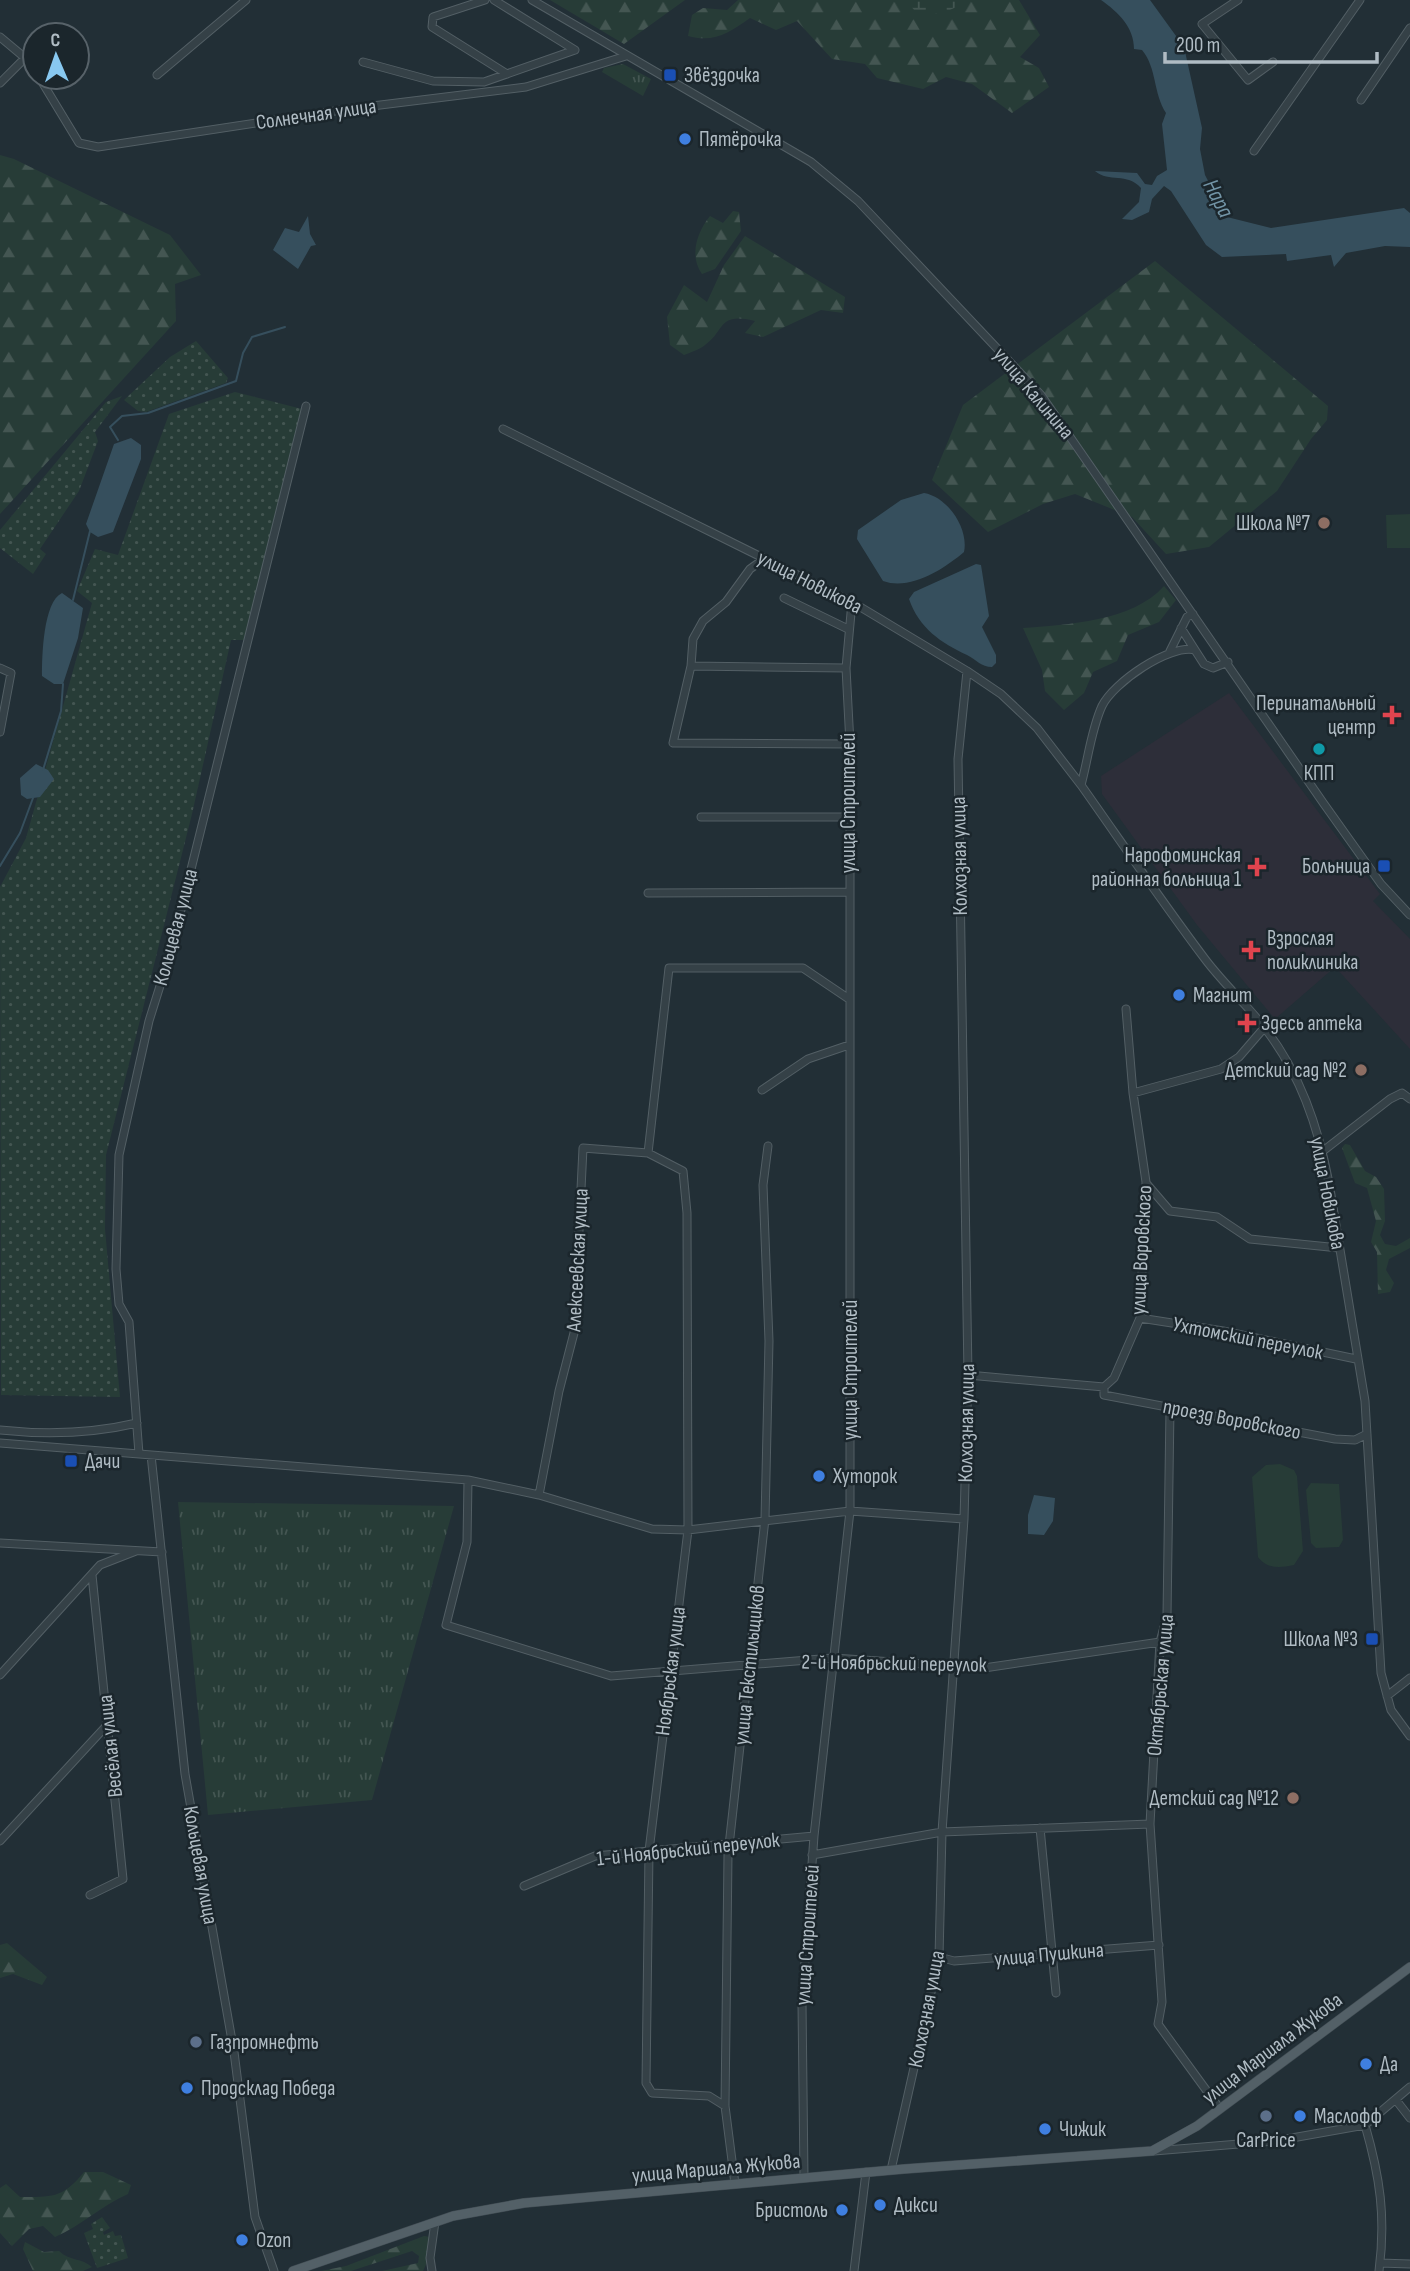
<svg xmlns="http://www.w3.org/2000/svg" width="1410" height="2271" viewBox="0 0 1410 2271" font-family="'Sofia Sans Condensed',sans-serif">
  <style>
    .medical { fill: #2d2e39 }
    .grass { fill: url(#grass-tufts) }
    .forest { fill: url(#forest-firs) }
    .wetland { fill: url(#wetland-marsh) }
    .park { fill: url(#park-dots) }
    .pitch { fill: #273c37 }
    .water { fill: #364f5d }
    .lines { fill: none; stroke-linecap: round; stroke-linejoin: round }
    .stream { stroke: #364f5d; stroke-width: 2 }
    .minor-casing { stroke: #535f65; stroke-width: 9 }
    .major-casing { stroke: #3f4a51; stroke-width: 10 }
    .minor { stroke: #354147; stroke-width: 7 }
    .major { stroke: #536067; stroke-width: 9 }
    .transit-dot { fill: #1a4fb4; stroke: #1b262c; stroke-width: 2.5 }
    .shop-dot { fill: #3f7fe0; stroke: #1b262c; stroke-width: 2.5 }
    .education-dot { fill: #8d6e63; stroke: #1b262c; stroke-width: 2.5 }
    .health-dot { fill: #e0444e; stroke: #1b262c; stroke-width: 2.5 }
    .culture-dot { fill: #0f9aa8; stroke: #1b262c; stroke-width: 2.5 }
    .service-dot { fill: #5c6f8a; stroke: #1b262c; stroke-width: 2.5 }
    .labels { text-anchor: middle; stroke-width: 5; stroke-linejoin: round; paint-order: stroke }
    .poi-label { font-size: 21px; fill: #b0bcc4; stroke: #1b262c; text-anchor: start }
    .street-label { font-size: 21px; fill: #b0bcc4; stroke: #1b262c }
    .water-label { font-size: 23px; font-style: italic; fill: #7294a6; stroke: #1b262c }
  </style>
  <defs>
    <pattern id="grass-tufts" width="24" height="20" patternUnits="userSpaceOnUse" patternTransform="scale(1.75)"><rect width="24" height="20" fill="#273c37"/><path d="M3 7l-1-3M5 7V3M7 7l1-3M15 17l-1-3M17 17v-4M19 17l1-3" fill="none" stroke="#445652"/></pattern>
    <pattern id="forest-firs" width="22" height="20" patternUnits="userSpaceOnUse" patternTransform="scale(1.75)"><rect width="22" height="20" fill="#273c37"/><path d="M5 1l3.5 6h-7zM16 11l3.5 6h-7z" fill="#445652"/></pattern>
    <pattern id="wetland-marsh" width="20" height="14" patternUnits="userSpaceOnUse" patternTransform="scale(1.75)"><rect width="20" height="14" fill="#273c37"/><path d="M1 5h8M5 5V1M11 12h8M15 12V8" fill="none" stroke="#445652"/></pattern>
    <pattern id="park-dots" width="8" height="8" patternUnits="userSpaceOnUse" patternTransform="scale(1.75)"><rect width="8" height="8" fill="#273c37"/><path d="M2 2h.1M6 6h.1" fill="none" stroke="#445652" stroke-width="1.8" stroke-linecap="round"/></pattern>
  </defs>
  <rect width="100%" height="100%" fill="#222f36"/>
  <!-- medical -->
  <path class="medical" d="M1229 693 1380 894 1373 901 1410 939V1049L1335 967 1275 1019 1197 925 1102 794 1101 776Z"/>
  <!-- grass -->
  <path class="grass" d="M623 64 651 79 643 96 602 72 604 68Z
    M178 1502 454 1506 372 1800 208 1815Z"/>
  <!-- forest -->
  <path class="forest" d="M550 0H685L624 44Z
    M738 0H1019L1040 35 1020 57 1039 68 1049 87 1012 113 972 84 946 77 923 89 877 78 865 64 832 59 797 21 776 30 750 18C729 33 714 43 688 36L692 15 703 8 727 10Z
    M0 155 14 159 170 235 201 275 175 284 176 321 0 514Z
    M733 211 739 212 741 231 715 269 702 274C689 256 697 232 710 216L723 223Z
    M745 236 845 297 843 313 821 310 763 337 745 333 755 321C717 312 726 330 705 345 699 350 691 352 684 355L670 345 667 317 684 285 707 302 724 265Z
    M1155 261 1328 406 1327 420 1311 439 1277 491 1209 547 1166 554 1132 517 1075 494 1043 504 988 532 932 480 963 405Z
    M1164 586 1176 600 1159 622 1128 635 1117 661 1093 672 1084 693 1064 710 1045 691 1042 670 1023 628C1066 625 1134 621 1164 586Z
    M1345 1144 1350 1145 1365 1171 1376 1177 1384 1189 1385 1221 1380 1235 1385 1244 1396 1246 1410 1238V1248L1389 1259 1386 1270 1394 1283 1390 1292 1378 1294 1377 1252 1371 1242 1376 1221 1367 1188 1355 1183 1342 1148Z
    M7 1943 47 1977 42 1985 13 1974 0 1978V1945Z
    M84 2172H103L131 2185 128 2194C101 2206 82 2225 55 2237L43 2226 29 2229 12 2246 0 2233V2188L6 2184 20 2197C53 2197 63 2198 84 2172Z
    M424 2236 430 2237 428 2260 423 2271H382L418 2263 419 2256 412 2251 351 2271H321L346 2266Z
    M25 2242 44 2252 59 2251C69 2261 82 2258 92 2267L83 2271H33L23 2249Z"/>
  <!-- wetland -->
  <path class="wetland" d="M906 0H965C952 13 936 14 919 16Z"/>
  <!-- park -->
  <path class="park" d="M196 341 228 378 226 383 146 412 138 411 124 400 170 357Z
    M235 392 302 409 246 640H231L192 814 106 1155 105 1229 120 1397 1 1395 0 887 26 838 92 603 77 591 95 549 118 555 169 414Z
    M122 396 95 432 98 441 79 491 40 549 46 554 33 574 0 548V530L106 402Z
    M102 2217 110 2228 103 2232 104 2235 113 2231 115 2236 121 2235 128 2258 97 2268 84 2233 93 2229 91 2224Z"/>
  <!-- pitch -->
  <path class="pitch" d="M1410 514V548H1387L1386 515Z
    M1280 1464 1294 1470 1297 1476 1303 1551 1294 1565C1279 1568 1267 1569 1258 1557L1252 1477 1266 1465Z
    M1311 1483 1339 1484 1343 1540 1339 1547 1316 1548 1311 1543 1306 1490Z"/>
  <!-- water -->
  <path class="water" d="M1101 0H1150L1184 47 1202 128 1200 149 1205 175 1227 217 1271 228 1404 208 1410 213V247L1385 246 1346 253 1334 267 1331 255 1287 261 1286 254 1222 257 1206 245 1171 191 1164 186 1152 199 1149 212 1132 220 1122 219 1139 202 1141 188C1127 172 1109 183 1095 171L1137 173 1145 184 1152 185 1157 176 1167 170 1162 124 1166 113C1153 93 1157 68 1142 50L1134 49C1134 27 1118 12 1101 0Z
    M308 216 310 234 316 245 311 246 298 269 273 250 285 228 299 232Z
    M131 438 141 445V459L113 532 98 537 90 532 86 524 114 444Z
    M924 493C948 497 969 529 964 552 944 569 910 591 883 581L857 539 858 530 901 500Z
    M976 564 981 565 989 616 982 627 996 655V663L992 667C981 667 977 660 967 655 941 643 919 628 909 599L914 592Z
    M62 593 83 608 78 638 63 684H54L42 676C42 657 43 602 62 593Z
    M36 764 48 770 54 779 40 797 27 799 21 795 20 778Z
    M1034 1495 1055 1498 1053 1521 1044 1535 1028 1534V1515Z"/>
  <g class="lines">
    <!-- stream -->
    <path class="stream" d="M118 440 110 427 122 416 148 413 236 381 243 353 252 337 285 327
      M73 600 90 531
      M43 770 61 711 63 684
      M0 866 20 833 33 798"/>
    <defs>
      <path id="minor" d="M485 0 433 17 432 27 507 74
        M494 0 575 50
        M532 0 811 162 858 201 1041 395 1324 804 1381 884 1410 915
        M1238 0 1202 24 1248 80 1273 62
        M0 37 30 62 35 69
        M363 62 433 81 484 82 575 50
        M157 75 246 0
        M39 77 79 143 98 147 348 109 526 87 626 56
        M0 83 25 58
        M1361 100 1410 28
        M1254 151 1360 0
        M503 429 852 602 967 671 1001 694 1037 728 1081 785
        M764 559 750 569 726 602 703 621 693 639 691 666 673 743 850 744
        M784 598 848 629
        M1181 628 1195 650
        M1170 651 1187 617 1193 614
        M1228 662 1213 668 1204 664 1195 650C1169 644 1113 683 1102 706 1091 730 1088 760 1081 785 1122 843 1162 902 1205 959 1223 983 1246 1004 1264 1027 1300 1073 1318 1126 1329 1183L1365 1401 1381 1673 1391 1710 1410 1736
        M691 666 846 668
        M0 668 11 673 0 732
        M701 817H849
        M648 893 848 892
        M762 1090 808 1059 849 1045
        M1133 1093 1221 1069 1239 1057 1264 1028
        M1323 1151 1390 1099 1402 1093 1410 1099
        M648 1153 669 968H803L849 999
        M1146 1183 1170 1211 1217 1217 1250 1239 1339 1248
        M1140 1318 1223 1331 1356 1359
        M968 1375 1104 1387 1114 1378 1140 1318 1146 1182 1133 1093 1126 1009
        M1104 1387V1395L1335 1439 1355 1440 1367 1434
        M1170 1408 1167 1616 1160 1642 1150 1824 1162 2002 1158 2024 1220 2109
        M0 1430C47 1435 90 1434 137 1423
        M0 1443 468 1480 539 1495 652 1529 688 1530 850 1511 964 1519
        M139 1454 129 1322 119 1304 116 1269 119 1155 149 1021 170 954 306 406
        M151 1455 185 1774 234 2052 255 2217 274 2271
        M468 1480 467 1542 446 1625 611 1676 833 1658 984 1668 1160 1642
        M539 1495 559 1391 574 1333 583 1148 648 1153 683 1171 687 1213 688 1530 649 1851 646 2083 652 2093 709 2096 725 2106
        M0 1543 162 1552
        M0 1675 100 1565 136 1551
        M1387 1696 1410 1678
        M1040 1828 1056 1993
        M0 1841 108 1724
        M812 1855 942 1832 1150 1824
        M524 1886 595 1856 814 1836
        M90 1895 123 1879 92 1575
        M939 1957 954 1961 1159 1945
        M1396 2100 1410 2118
        M1365 2125C1380 2177 1386 2217 1379 2271
        M1154 2151 1275 2141 1365 2125 1410 2087
        M891 2170 939 1957 942 1832 964 1519 968 1375 958 759 967 671
        M804 2177 802 2003 814 1836 850 1511V744L846 668 852 602
        M735 2184 725 2106 728 1855 765 1519 769 1341 763 1185 768 1146
        M1380 2263 1410 2264
        M432 2271 430 2258 435 2222
        M854 2271 866 2172"/>
      <path id="major" d="M293 2271 453 2216 524 2203 904 2169 1152 2151 1197 2126 1410 1967"/>
    </defs>
    <!-- minor casing -->
    <use href="#minor" class="minor-casing"/>
    <!-- major casing -->
    <use href="#major" class="major-casing"/>
    <!-- minor -->
    <use href="#minor" class="minor"/>
    <!-- major -->
    <use href="#major" class="major"/>
  </g>
  <!-- markers -->
  <g class="transit-dot">
    <rect x="663" y="68" width="14" height="14" rx="3.5"/>
    <rect x="1377" y="859" width="14" height="14" rx="3.5"/>
    <rect x="64" y="1454" width="14" height="14" rx="3.5"/>
    <rect x="1365" y="1632" width="14" height="14" rx="3.5"/>
  </g>
  <g class="shop-dot">
    <circle cx="685" cy="139" r="7"/>
    <circle cx="1179" cy="995" r="7"/>
    <circle cx="819" cy="1476" r="7"/>
    <circle cx="1366" cy="2064" r="7"/>
    <circle cx="187" cy="2088" r="7"/>
    <circle cx="1300" cy="2116" r="7"/>
    <circle cx="1045" cy="2129" r="7"/>
    <circle cx="880" cy="2205" r="7"/>
    <circle cx="842" cy="2210" r="7"/>
    <circle cx="242" cy="2240" r="7"/>
  </g>
  <g class="education-dot">
    <circle cx="1324" cy="523" r="7"/>
    <circle cx="1361" cy="1070" r="7"/>
    <circle cx="1293" cy="1798" r="7"/>
  </g>
  <g class="health-dot">
    <path d="M1388.5 704.5h7v7h7v7h-7v7h-7v-7h-7v-7h7z"/>
    <path d="M1253.5 856.5h7v7h7v7h-7v7h-7v-7h-7v-7h7z"/>
    <path d="M1247.5 939.5h7v7h7v7h-7v7h-7v-7h-7v-7h7z"/>
    <path d="M1243.5 1012.5h7v7h7v7h-7v7h-7v-7h-7v-7h7z"/>
  </g>
  <circle class="culture-dot" cx="1319" cy="749" r="7"/>
  <g class="service-dot">
    <circle cx="196" cy="2042" r="7"/>
    <circle cx="1266" cy="2116" r="7"/>
  </g>
  <g class="labels">
    <!-- poi labels -->
    <g class="poi-label">
      <text x="684" y="82">Звёздочка</text>
      <text x="699" y="146">Пятёрочка</text>
      <text x="1310" y="530" text-anchor="end">Школа №7</text>
      <text x="1376" y="710" text-anchor="end">Перинатальный<tspan x="1376" dy="24">центр</tspan></text>
      <text x="1319" y="780" text-anchor="middle">КПП</text>
      <text x="1241" y="862" text-anchor="end">Нарофоминская<tspan x="1241" dy="24">районная больница 1</tspan></text>
      <text x="1370" y="873" text-anchor="end">Больница</text>
      <text x="1267" y="945">Взрослая<tspan x="1267" dy="24">поликлиника</tspan></text>
      <text x="1193" y="1002">Магнит</text>
      <text x="1261" y="1030">Здесь аптека</text>
      <text x="1347" y="1077" text-anchor="end">Детский сад №2</text>
      <text x="85" y="1468">Дачи</text>
      <text x="833" y="1483">Хуторок</text>
      <text x="1358" y="1646" text-anchor="end">Школа №3</text>
      <text x="1279" y="1805" text-anchor="end">Детский сад №12</text>
      <text x="210" y="2049">Газпромнефть</text>
      <text x="1380" y="2071">Да</text>
      <text x="201" y="2095">Продсклад Победа</text>
      <text x="1314" y="2123">Маслофф</text>
      <text x="1059" y="2136">Чижик</text>
      <text x="1266" y="2147" text-anchor="middle">CarPrice</text>
      <text x="894" y="2212">Дикси</text>
      <text x="828" y="2217" text-anchor="end">Бристоль</text>
      <text x="256" y="2247">Ozon</text>
    </g>
    <!-- street labels -->
    <g class="street-label">
      <text transform="translate(316 114) rotate(-8)" y="7">Солнечная улица</text>
      <text transform="translate(1034 393) rotate(50)" y="7">улица Калинина</text>
      <text transform="translate(810 582) rotate(27)" y="7">улица Новикова</text>
      <text transform="translate(848 803) rotate(-90)" y="7">улица Строителей</text>
      <text transform="translate(959 856) rotate(-91)" y="7">Колхозная улица</text>
      <text transform="translate(175 927) rotate(-75)" y="7">Кольцевая улица</text>
      <text transform="translate(1328 1193) rotate(79)" y="7">улица Новикова</text>
      <text transform="translate(1141 1250) rotate(-87)" y="7">улица Воровского</text>
      <text transform="translate(577 1260) rotate(-87)" y="7">Алексеевская улица</text>
      <text transform="translate(1248 1338) rotate(11)" y="7">Ухтомский переулок</text>
      <text transform="translate(850 1370) rotate(-90)" y="7">улица Строителей</text>
      <text transform="translate(1232 1419) rotate(11)" y="7">проезд Воровского</text>
      <text transform="translate(966 1423) rotate(-89)" y="7">Колхозная улица</text>
      <text transform="translate(894 1663) rotate(1)" y="7">2-й Ноябрьский переулок</text>
      <text transform="translate(749 1665) rotate(-84)" y="7">улица Текстильщиков</text>
      <text transform="translate(670 1671) rotate(-83)" y="7">Ноябрьская улица</text>
      <text transform="translate(1160 1685) rotate(-85)" y="7">Октябрьская улица</text>
      <text transform="translate(110 1746) rotate(-96)" y="7">Весёлая улица</text>
      <text transform="translate(688 1849) rotate(-6)" y="7">1-й Ноябрьский переулок</text>
      <text transform="translate(201 1865) rotate(80)" y="7">Кольцевая улица</text>
      <text transform="translate(807 1935) rotate(-86)" y="7">улица Строителей</text>
      <text transform="translate(1049 1954) rotate(-5)" y="7">улица Пушкина</text>
      <text transform="translate(926 2009) rotate(-79)" y="7">Колхозная улица</text>
      <text transform="translate(1272 2048) rotate(-37)" y="7">улица Маршала Жукова</text>
      <text transform="translate(716 2168) rotate(-5)" y="7">улица Маршала Жукова</text>
    </g>
    <!-- water labels -->
    <g class="water-label">
      <text transform="translate(1219 198) rotate(62)" y="8">Нара</text>
    </g>
  </g>
  <!-- north arrow -->
  <g transform="translate(56 56) rotate(358)"><circle r="33" fill="#1b262c" stroke="#576269" stroke-width="2"/>
  <path d="M0-5L12 26L0 18L-12 26Z" fill="#88c8f0"/>
  <text y="-10" font-size="19" font-weight="bold" text-anchor="middle" fill="#b0bcc4">С</text>
  </g>
  <!-- scale -->
  <path d="M1165 52v10h212v-10" fill="none" stroke="#b0bcc4" stroke-width="3.5"/>
  <text x="1176" y="52" font-size="21" fill="#b0bcc4" stroke="#1b262c" stroke-width="5" paint-order="stroke">200 m</text>
</svg>
